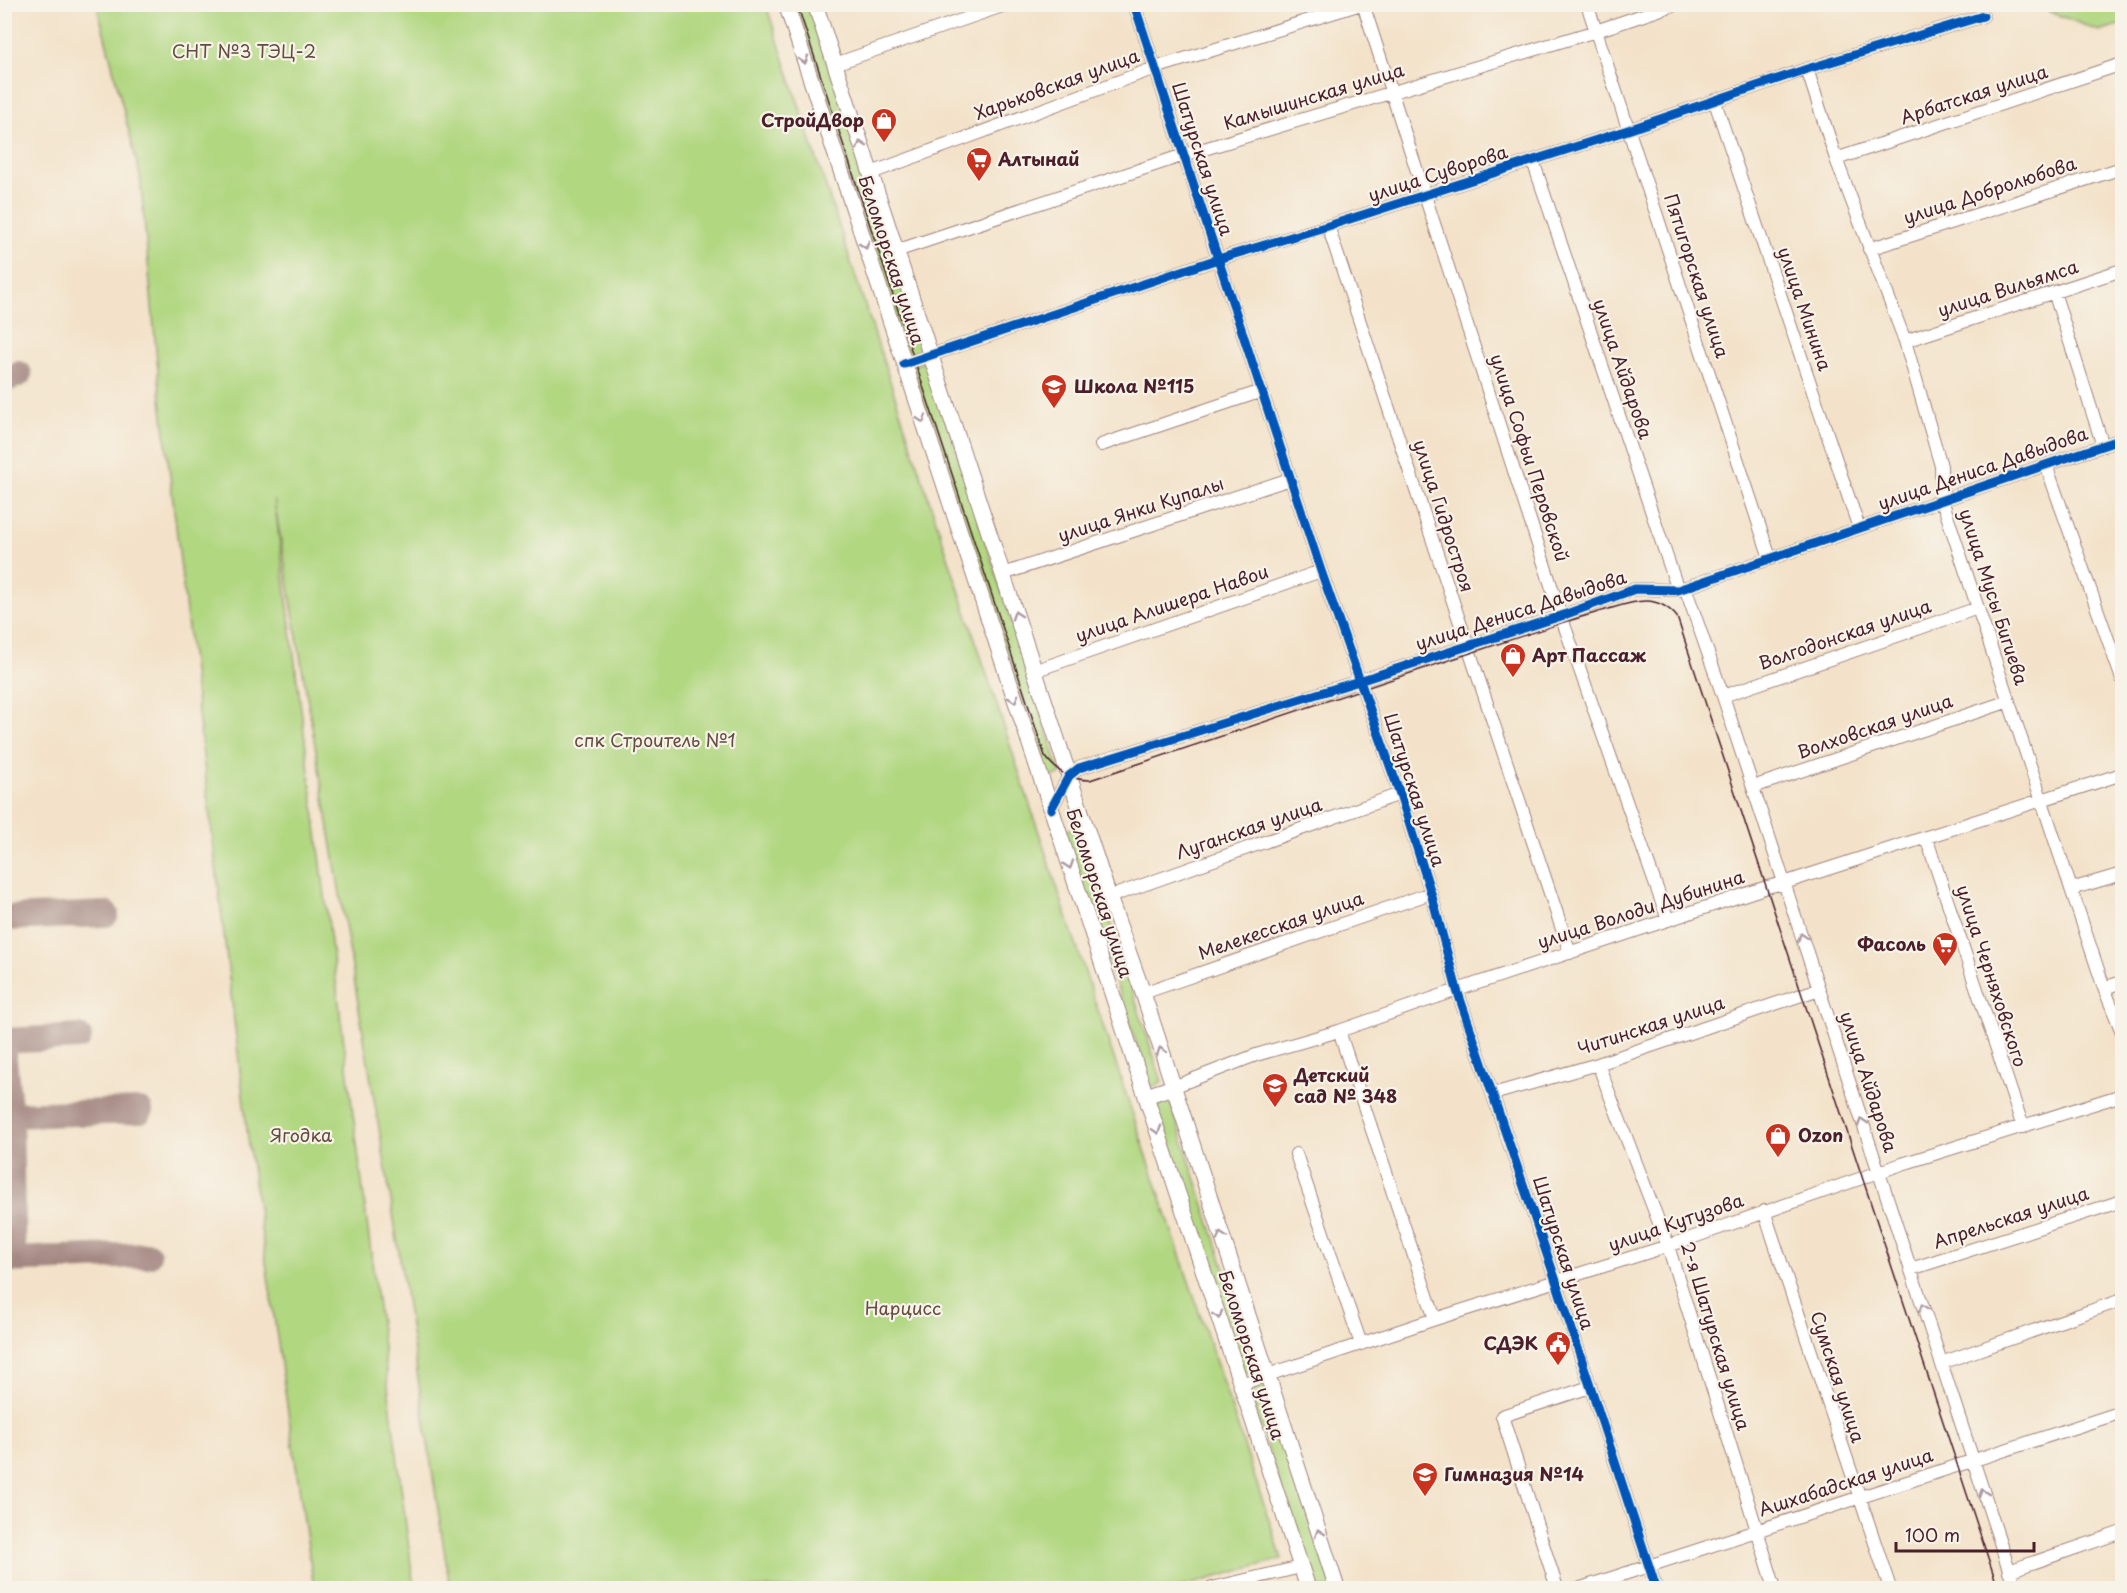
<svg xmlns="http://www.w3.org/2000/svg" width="2127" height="1593" viewBox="0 0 2127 1593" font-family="'Playpen Sans',sans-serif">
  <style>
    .green { fill: #b1d781; stroke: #7e7b56; stroke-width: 1.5 }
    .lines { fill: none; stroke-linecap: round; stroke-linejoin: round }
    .taxiway { stroke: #9e807a; stroke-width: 26 }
    .minor-casing { stroke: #9e807a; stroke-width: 14 }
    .major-casing { stroke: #9e807a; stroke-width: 17 }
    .minor { stroke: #fff; stroke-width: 12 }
    .major { stroke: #fff; stroke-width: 15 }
    .tram { stroke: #4a1f2b; stroke-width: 1.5 }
    .cycleway-casing { stroke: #f7f3e8; stroke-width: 13 }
    .cycleway { stroke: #0057b8; stroke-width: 9 }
    .oneway { stroke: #ae9aa0 }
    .labels { text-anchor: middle; stroke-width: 4.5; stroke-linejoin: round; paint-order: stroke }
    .park-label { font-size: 18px; fill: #644d40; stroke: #f7f3e8 }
    .street-label { font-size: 18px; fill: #4a1f2b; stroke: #f7f3e8 }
    .poi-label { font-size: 18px; font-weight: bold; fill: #4a1f2b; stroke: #f7f3e8; text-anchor: start }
  </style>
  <rect width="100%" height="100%" fill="#f7f3e8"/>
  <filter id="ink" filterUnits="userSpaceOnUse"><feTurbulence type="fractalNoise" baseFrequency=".0167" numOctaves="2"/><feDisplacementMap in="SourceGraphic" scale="12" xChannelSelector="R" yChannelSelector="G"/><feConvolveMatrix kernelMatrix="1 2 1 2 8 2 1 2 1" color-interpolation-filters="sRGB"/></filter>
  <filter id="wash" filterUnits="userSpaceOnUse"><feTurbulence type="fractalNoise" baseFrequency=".008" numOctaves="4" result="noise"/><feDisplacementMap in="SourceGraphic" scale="24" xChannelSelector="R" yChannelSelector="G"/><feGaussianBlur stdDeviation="1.35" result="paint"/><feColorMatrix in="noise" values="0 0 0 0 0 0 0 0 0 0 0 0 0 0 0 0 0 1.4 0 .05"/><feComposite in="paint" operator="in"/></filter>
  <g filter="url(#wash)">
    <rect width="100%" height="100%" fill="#f3e2c9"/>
    <!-- green -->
    <path class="green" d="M97 5H766L1078 951 1282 1559 1177 1588H450L390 1194 274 499 414 1588H314L249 1147 159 382 140 175Z
      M791 5H811L925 350 906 356Z
      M2033 5H2122V24L2099 31Z
      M927 360 1061 774 1044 779 911 366Z
      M1079 827 1162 1082 1157 1086H1151L1064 831Z
      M1163 1101 1171 1104 1257 1367 1250 1373 1242 1371 1157 1107Z
      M1254 1383 1265 1387 1333 1588H1314L1249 1392Z"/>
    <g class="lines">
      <!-- taxiway -->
      <path class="taxiway" d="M4 380 19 374
        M4 918 106 914
        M4 1041 79 1037
        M4 1059 10 1115 13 1260
        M10 1115 140 1111
        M4 1260 148 1255"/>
    </g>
  </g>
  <g filter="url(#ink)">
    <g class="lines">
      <defs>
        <path id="minor" d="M1134 4 1321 571 1400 794 1431 893 1457 990 1556 1281 1656 1588
          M1363 4 1561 616 1668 920
          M1587 4 1770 558
          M835 64 1008 4
          M1807 69 1836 159 1905 341 1941 466 1942 500 2104 988 2122 1032
          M1715 102 1859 528
          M1836 159 2122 64
          M1533 161 1678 590
          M871 173 1155 68 1361 4
          M1328 226 1570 953
          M1869 249 2122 168
          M896 251 1184 155 1596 31 1676 4
          M2054 292 2103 446
          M1905 341 2122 270
          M904 364 1218 259 1328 226 1628 130 1807 69 1983 16
          M1101 445 1262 391
          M2046 465 2122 679
          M1003 574 1290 479
          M1685 587 1723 696 2015 1588
          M1034 671 1321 571
          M1723 696 1978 608
          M1753 787 2009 701
          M1051 809 1069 776 1079 768 1359 681 1561 616 1635 589 1678 590 2122 439
          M1926 837 2023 1127
          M2071 889 2122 874
          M1109 897 1400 794
          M2104 988 2122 982
          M1143 993 1431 893
          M1339 1031 1435 1319
          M1598 1064 1668 1246 1775 1588
          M1173 1087 1256 1055 1339 1031 1457 990 1767 887 1784 883 2122 774
          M1493 1094 1598 1064 1819 989
          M1296 1154 1361 1344
          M1764 1211 1890 1588
          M1911 1269 2122 1201
          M1941 1363 2122 1300
          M1241 1384 1435 1319 1668 1246 1902 1164 2122 1095
          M2009 1571 2122 1532
          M1212 1588 1301 1567
          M1557 1588 1502 1416 1590 1387
          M1581 1588 2122 1412"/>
        <path id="major" d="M786 4 1308 1588
          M815 4 1109 897 1143 993 1337 1588
          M1146 1096 1173 1087"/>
      </defs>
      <!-- minor casing -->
      <use href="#minor" class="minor-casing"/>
      <!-- major casing -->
      <use href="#major" class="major-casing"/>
      <!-- minor -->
      <use href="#minor" class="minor"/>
      <!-- major -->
      <use href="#major" class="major"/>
      <!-- tram -->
      <path class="tram" d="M797 4C881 255 962 506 1045 756 1057 772 1070 780 1090 780L1564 622C1579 618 1594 613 1609 609 1635 601 1657 593 1677 617L1998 1588"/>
      <defs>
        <path id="cycleway" d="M1134 4 1321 571 1400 794 1431 893 1457 990 1556 1281 1656 1588
          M904 364 1218 259 1328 226 1628 130 1807 69 1983 16
          M1051 809 1069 776 1079 768 1359 681 1561 616 1635 589 1678 590 2122 439"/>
      </defs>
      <!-- cycleway casing -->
      <use href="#cycleway" class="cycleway-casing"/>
      <!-- cycleway -->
      <use href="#cycleway" class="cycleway"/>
    </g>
    <!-- one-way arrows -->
    <defs><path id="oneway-chevron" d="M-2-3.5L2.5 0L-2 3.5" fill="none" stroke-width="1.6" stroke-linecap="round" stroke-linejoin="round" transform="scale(1.5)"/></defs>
    <g class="oneway">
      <use href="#oneway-chevron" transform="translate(804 60) rotate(72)"/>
      <use href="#oneway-chevron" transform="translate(861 145) rotate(-108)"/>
      <use href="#oneway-chevron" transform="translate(865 245) rotate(72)"/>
      <use href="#oneway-chevron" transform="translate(922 419) rotate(72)"/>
      <use href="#oneway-chevron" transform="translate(1016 615) rotate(-108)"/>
      <use href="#oneway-chevron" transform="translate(1014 699) rotate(72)"/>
      <use href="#oneway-chevron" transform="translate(1069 865) rotate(72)"/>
      <use href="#oneway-chevron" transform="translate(1802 937) rotate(-108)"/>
      <use href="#oneway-chevron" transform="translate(1161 1051) rotate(-108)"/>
      <use href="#oneway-chevron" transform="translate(1862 1122) rotate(-108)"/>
      <use href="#oneway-chevron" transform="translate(1157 1130) rotate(72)"/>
      <use href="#oneway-chevron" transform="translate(1221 1236) rotate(-108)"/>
      <use href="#oneway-chevron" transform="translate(1923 1308) rotate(-108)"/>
      <use href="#oneway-chevron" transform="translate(1218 1315) rotate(72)"/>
      <use href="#oneway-chevron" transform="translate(1983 1493) rotate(-108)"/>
      <use href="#oneway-chevron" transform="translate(1319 1533) rotate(-108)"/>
    </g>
  </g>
  <!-- icons -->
  <defs>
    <symbol id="shop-pin" viewBox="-11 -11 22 30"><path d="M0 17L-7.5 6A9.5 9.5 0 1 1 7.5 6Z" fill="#c8321e" stroke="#f7f3e8"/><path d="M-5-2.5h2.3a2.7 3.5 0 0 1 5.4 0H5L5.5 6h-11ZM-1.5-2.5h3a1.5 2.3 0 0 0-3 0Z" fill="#fff"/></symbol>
    <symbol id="supermarket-pin" viewBox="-11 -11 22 30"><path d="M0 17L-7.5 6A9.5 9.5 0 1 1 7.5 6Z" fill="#c8321e" stroke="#f7f3e8"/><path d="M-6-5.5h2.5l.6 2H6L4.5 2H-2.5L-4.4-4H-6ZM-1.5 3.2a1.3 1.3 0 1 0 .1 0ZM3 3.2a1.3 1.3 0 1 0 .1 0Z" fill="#fff"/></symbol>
    <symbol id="school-pin" viewBox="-11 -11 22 30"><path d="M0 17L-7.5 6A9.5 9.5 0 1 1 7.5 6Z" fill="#c8321e" stroke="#f7f3e8"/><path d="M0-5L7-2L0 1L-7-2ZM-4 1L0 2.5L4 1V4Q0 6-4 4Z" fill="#fff"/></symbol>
    <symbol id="civic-pin" viewBox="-11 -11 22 30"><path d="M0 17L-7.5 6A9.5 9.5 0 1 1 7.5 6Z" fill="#c8321e" stroke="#f7f3e8"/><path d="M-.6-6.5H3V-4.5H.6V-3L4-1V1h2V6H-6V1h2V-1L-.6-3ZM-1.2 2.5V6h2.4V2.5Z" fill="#fff"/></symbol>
  </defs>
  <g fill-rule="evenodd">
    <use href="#shop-pin" x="869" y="106" width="30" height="40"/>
    <use href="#supermarket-pin" x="964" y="145" width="30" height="40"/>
    <use href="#school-pin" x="1039" y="372" width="30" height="40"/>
    <use href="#shop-pin" x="1498" y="641" width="30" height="40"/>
    <use href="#supermarket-pin" x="1930" y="930" width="30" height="40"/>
    <use href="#school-pin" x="1260" y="1071" width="30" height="40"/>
    <use href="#shop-pin" x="1763" y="1121" width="30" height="40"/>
    <use href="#civic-pin" x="1543" y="1329" width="30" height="40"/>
    <use href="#school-pin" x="1410" y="1460" width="30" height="40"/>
  </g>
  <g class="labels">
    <!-- park labels -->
    <g class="park-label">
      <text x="244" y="58">СНТ №3 ТЭЦ-2</text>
      <text x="655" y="747">спк Строитель №1</text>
      <text x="301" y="1142">Ягодка</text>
      <text x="903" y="1315">Нарцисс</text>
    </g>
    <!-- street labels -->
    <g class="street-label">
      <text transform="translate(1057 85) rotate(-20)" y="6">Харьковская улица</text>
      <text transform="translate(1974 95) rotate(-18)" y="6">Арбатская улица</text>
      <text transform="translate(1314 97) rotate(-17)" y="6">Камышинская улица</text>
      <text transform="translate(1202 159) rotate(72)" y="6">Шатурская улица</text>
      <text transform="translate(1438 174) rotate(-18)" y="6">улица Суворова</text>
      <text transform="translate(1990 191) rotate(-18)" y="6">улица Добролюбова</text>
      <text transform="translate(891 260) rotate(72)" y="6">Беломорская улица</text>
      <text transform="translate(1696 276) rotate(72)" y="6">Пятигорская улица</text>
      <text transform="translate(2008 289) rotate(-18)" y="6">улица Вильямса</text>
      <text transform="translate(1804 309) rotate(71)" y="6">улица Минина</text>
      <text transform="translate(1622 369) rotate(71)" y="6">улица Айдарова</text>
      <text transform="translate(1529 458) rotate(72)" y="6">улица Софьи Перовской</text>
      <text transform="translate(1983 469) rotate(-19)" y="6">улица Дениса Давыдова</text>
      <text transform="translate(1141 510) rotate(-18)" y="6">улица Янки Купалы</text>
      <text transform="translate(1443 516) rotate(72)" y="6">улица Гидростроя</text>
      <text transform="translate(1993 597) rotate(72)" y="6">улица Мусы Бигиева</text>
      <text transform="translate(1172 604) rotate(-19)" y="6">улица Алишера Навои</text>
      <text transform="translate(1521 611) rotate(-18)" y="6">улица Дениса Давыдова</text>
      <text transform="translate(1845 635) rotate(-19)" y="6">Волгодонская улица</text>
      <text transform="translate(1875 727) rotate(-19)" y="6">Волховская улица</text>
      <text transform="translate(1414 790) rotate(72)" y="6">Шатурская улица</text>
      <text transform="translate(1249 829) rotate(-19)" y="6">Луганская улица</text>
      <text transform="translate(1099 893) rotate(72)" y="6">Беломорская улица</text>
      <text transform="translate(1641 910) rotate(-18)" y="6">улица Володи Дубинина</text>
      <text transform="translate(1281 926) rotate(-19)" y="6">Мелекесская улица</text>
      <text transform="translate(1991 976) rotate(72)" y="6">улица Черняховского</text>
      <text transform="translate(1651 1026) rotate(-18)" y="6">Читинская улица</text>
      <text transform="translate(1868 1082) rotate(72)" y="6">улица Айдарова</text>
      <text transform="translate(2011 1218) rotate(-18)" y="6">Апрельская улица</text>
      <text transform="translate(1676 1223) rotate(-19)" y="6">улица Кутузова</text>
      <text transform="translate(1563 1253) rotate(72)" y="6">Шатурская улица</text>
      <text transform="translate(1715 1336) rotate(73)" y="6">2-я Шатурская улица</text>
      <text transform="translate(1251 1355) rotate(72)" y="6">Беломорская улица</text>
      <text transform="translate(1837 1377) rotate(72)" y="6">Сумская улица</text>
      <text transform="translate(1846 1483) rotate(-18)" y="6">Ашхабадская улица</text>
    </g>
    <!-- poi labels -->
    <g class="poi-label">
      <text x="864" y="127" text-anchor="end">СтройДвор</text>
      <text x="998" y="166">Алтынай</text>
      <text x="1074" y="393">Школа №115</text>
      <text x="1532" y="662">Арт Пассаж</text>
      <text x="1926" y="951" text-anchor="end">Фасоль</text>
      <text x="1294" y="1082">Детский<tspan x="1294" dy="21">сад № 348</tspan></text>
      <text x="1798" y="1142">Ozon</text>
      <text x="1538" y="1350" text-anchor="end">СДЭК</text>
      <text x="1444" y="1481">Гимназия №14</text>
    </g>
  </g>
  <!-- margin -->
  <rect width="2127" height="1593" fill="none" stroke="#f7f3e8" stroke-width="24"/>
  <!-- scale -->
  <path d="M1896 1542v9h138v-9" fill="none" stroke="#4a1f2b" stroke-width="3"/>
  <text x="1905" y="1542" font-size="18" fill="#4a1f2b" stroke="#f7f3e8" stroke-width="4.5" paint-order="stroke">100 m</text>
</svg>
